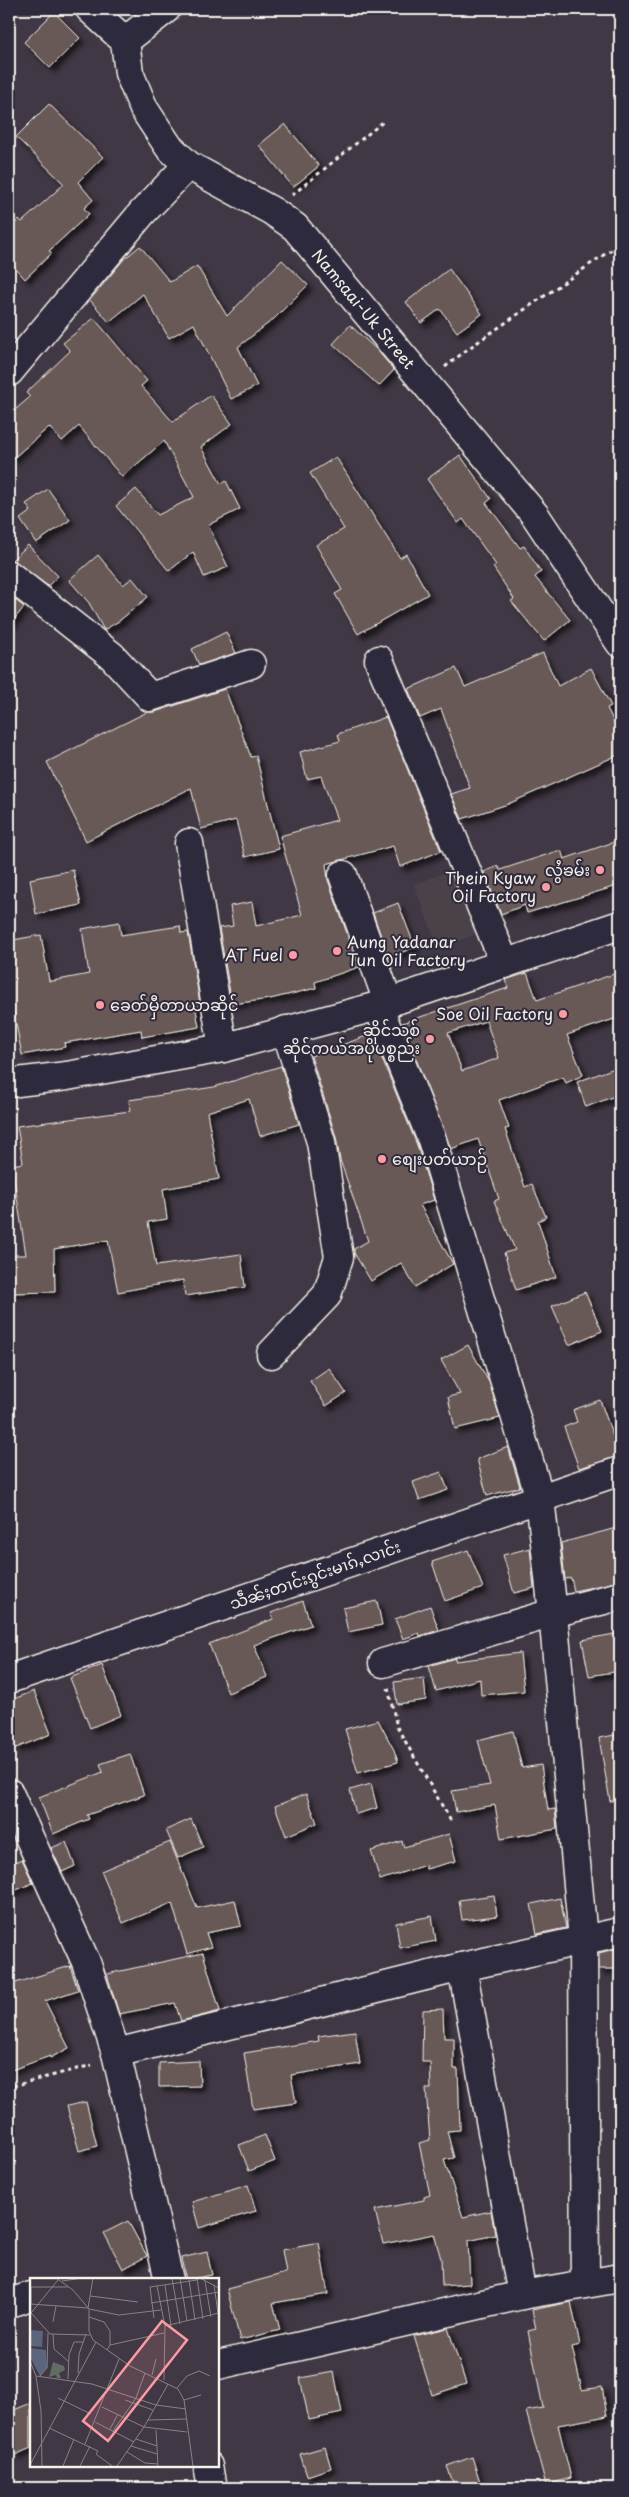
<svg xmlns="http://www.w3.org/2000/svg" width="629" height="2497" viewBox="0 0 629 2497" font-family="'Playpen Sans','Noto Sans Myanmar',sans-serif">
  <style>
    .built { fill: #4c4249 }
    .building { fill: #685856; stroke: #f4f1e8; fill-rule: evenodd; filter: url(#shadow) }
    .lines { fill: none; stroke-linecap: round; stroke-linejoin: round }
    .minor-casing { stroke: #f4f1e8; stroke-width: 31 }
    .highway-casing { stroke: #f4f1e8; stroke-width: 31 }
    .path { stroke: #f4f1e8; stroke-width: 3; stroke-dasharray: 4 4; stroke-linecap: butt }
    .minor { stroke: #2f2a3d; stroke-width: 28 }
    .highway { stroke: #2f2a3d; stroke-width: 28 }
    .poi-dot { fill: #ff9aa2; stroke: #2f2a3d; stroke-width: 2 }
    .labels { text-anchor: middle; stroke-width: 4; stroke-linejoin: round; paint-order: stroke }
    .street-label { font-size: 16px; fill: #f4f1e8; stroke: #2f2a3d }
    .poi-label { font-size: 16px; fill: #f4f1e8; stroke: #2f2a3d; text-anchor: end }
    .inset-road { fill: none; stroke: #888286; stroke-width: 1 }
    .view { fill: #ff9aa2; fill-opacity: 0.15; stroke: #ff9aa2; stroke-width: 2.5 }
    .inset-edge { fill: none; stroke: #f4f1e8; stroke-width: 2.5 }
  </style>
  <defs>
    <filter id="shadow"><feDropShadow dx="4.5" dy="4.5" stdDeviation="2.5" flood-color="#0009"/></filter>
  </defs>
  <rect width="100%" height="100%" fill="#403844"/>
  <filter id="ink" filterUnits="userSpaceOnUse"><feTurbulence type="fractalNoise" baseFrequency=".02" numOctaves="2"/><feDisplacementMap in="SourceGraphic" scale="10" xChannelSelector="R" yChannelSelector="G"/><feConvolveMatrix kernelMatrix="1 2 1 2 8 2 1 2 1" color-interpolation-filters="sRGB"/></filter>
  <g filter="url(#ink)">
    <!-- built -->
    <path class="built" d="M458 867 483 931 439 949 414 885Z"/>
    <!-- building -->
    <path class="building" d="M54 12 80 38 50 68 24 42Z
      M49 104 103 157 78 182 93 200 84 208 89 214 49 251 52 253 25 279 9 261V230L19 219 22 222 64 184 16 137Z
      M285 124 319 166 293 187 259 145Z
      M140 246 170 282 197 266 227 316 282 260 308 285 275 318 238 347 257 386 231 399 194 324 169 338 143 294 109 322 90 300 124 259Z
      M449 269 482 314 457 332 440 309 421 323 406 302Z
      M94 318 147 381 141 386 173 422 211 395 232 424 201 447 221 484 226 481 240 509 208 525 228 567 204 577 193 552 169 571 116 506 136 489 158 515 194 497 164 441 122 477 79 426 62 441 49 427 9 462V415L30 397 26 393 70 351 63 343Z
      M350 325 377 350 394 370 379 386 333 344Z
      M460 455 491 499 486 503 520 548 524 546 541 572 535 577 570 620 544 641 511 601 514 599 493 567 496 565 463 519 458 523 427 479Z
      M336 457 400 558 406 554 428 594 358 634 335 594 342 590 316 545 344 529 310 473Z
      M48 489 70 520 36 543 20 519 31 511 26 504Z
      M28 545 58 576 48 586 12 560Z
      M98 555 123 585 132 578 148 597 119 621 104 630 89 603 69 580Z
      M9 595 24 607 9 626Z
      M226 632 236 653 199 665 192 649Z
      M543 653 558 686 591 668 611 706 607 708 620 735V754L508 804 462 819 451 794 470 788 441 709 420 718 408 689 456 668 465 687Z
      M225 689 251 757 256 756 279 849 245 857 236 820 201 829 191 788 86 841 47 762 147 712H155Z
      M386 717 441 851 400 867 393 846 326 864 328 880 359 967 315 982 316 988 270 999 232 1004 219 928 233 926 230 906 252 902 256 926 302 915 280 836 337 820 321 776 307 779 300 752 340 741 338 734Z
      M620 840V885L527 913 525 905 501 914 484 872 498 866 500 870 561 850 564 859Z
      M73 870 81 905 36 914 30 879Z
      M398 903 415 947 391 957H388L373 913Z
      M119 922 121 935 180 926 181 933 188 932 201 1009 196 1010 199 1027 142 1037 141 1030 64 1043 65 1047 22 1055 9 987V951H14L13 940 41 935 49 981H53L89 974 82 929Z
      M620 972V1017L567 1035 583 1075 566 1083 563 1077 499 1100 509 1128 505 1129 525 1187 532 1184 546 1217 538 1221 556 1277 516 1290 504 1253 515 1250 494 1201 499 1199 478 1139 451 1149 402 1023 508 988 505 980 527 973 537 1000ZM486 1021 499 1058 462 1071 448 1033Z
      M372 1034 417 1145 434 1200 420 1205 453 1264 415 1287 401 1263 371 1281 354 1253V1249L368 1241 340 1160 336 1137 311 1056Z
      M281 1066 299 1124 260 1136 249 1099 207 1112 219 1179 163 1189 167 1219 148 1222 156 1266 241 1254 245 1287 185 1296 183 1280 118 1292 108 1240 54 1249 55 1292 9 1293V1255H26L12 1165 23 1163 17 1126 130 1111 129 1100 214 1087Z
      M620 1066V1094L586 1107 577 1082Z
      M585 1292 602 1331 569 1345 552 1306Z
      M468 1345 489 1382 500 1418 455 1429 448 1397 460 1394 441 1360Z
      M329 1368 346 1393 326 1406 310 1381Z
      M600 1400 620 1456 579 1468 564 1427 577 1422 573 1410Z
      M508 1447 520 1487 487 1496 477 1459Z
      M441 1472 448 1490 419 1500 413 1482Z
      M620 1527V1581L574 1591 571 1578 565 1579 561 1543Z
      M530 1548 534 1588 514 1593 503 1555Z
      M468 1550 483 1588 445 1601 432 1562Z
      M303 1601 311 1625 254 1645 267 1677 228 1693 209 1644 273 1619 271 1613Z
      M377 1601 382 1625 348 1632 343 1608Z
      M430 1606 439 1630 420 1636 419 1633 403 1639 395 1619Z
      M620 1633V1671L589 1676 582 1640Z
      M520 1653 524 1691 481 1695 480 1679 436 1691 429 1666 455 1658V1661Z
      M102 1665 121 1715 90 1728 70 1678Z
      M424 1678 426 1700 397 1704 394 1682Z
      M34 1691 51 1734 16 1748 9 1729V1701Z
      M378 1720 394 1750 398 1762 358 1773 345 1729Z
      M513 1731 522 1768 541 1765 548 1810 555 1809 557 1829 501 1839 495 1805 456 1812 452 1791 490 1785 478 1740Z
      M620 1734V1800L610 1801 599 1738Z
      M130 1754 144 1795 87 1815 89 1819 53 1834 39 1797 103 1772 100 1764Z
      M371 1784 377 1808 356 1814 350 1790Z
      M306 1794 317 1823 286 1836 275 1806Z
      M191 1819 203 1847 178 1858 166 1830Z
      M449 1834 456 1861 426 1869 425 1865 380 1880 371 1851 402 1841 404 1847Z
      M66 1842 75 1866 62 1872 51 1848Z
      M170 1842 197 1908 235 1900 241 1926 206 1933 211 1947 187 1954 172 1903 123 1923 101 1871Z
      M22 1859 33 1883 9 1893V1864Z
      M494 1895 497 1916 462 1920 459 1900Z
      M560 1898 566 1928 537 1934 531 1904Z
      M432 1916 436 1941 400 1948 396 1923Z
      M614 1949H620V1969H599V1953Z
      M203 1953 220 2011 181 2021 175 2003 119 2014 107 1974Z
      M70 1966 78 1990 45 2001 69 2048 50 2058V2056L9 2071V1985Z
      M443 2009 444 2038H454V2069H458L460 2130 447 2131 454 2158 444 2160 463 2217 491 2211 495 2235 468 2241 470 2284 442 2286 441 2259 434 2234 383 2244 375 2210 424 2200V2197L430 2195 419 2143 430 2140 426 2089H431L430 2062H422L423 2010Z
      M355 2031 360 2064 291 2075 296 2103 253 2109 244 2053 319 2041 318 2036Z
      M199 2061 200 2086 159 2087V2063Z
      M86 2102 97 2146 79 2151 67 2106Z
      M265 2135 275 2161 249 2171 239 2145Z
      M248 2185 256 2211 199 2228 192 2202Z
      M128 2221 147 2256 123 2269 104 2233Z
      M319 2243 328 2294 273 2303 280 2330 240 2340 227 2289 286 2273 282 2250Z
      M207 2252 212 2275 186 2280 181 2258Z
      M571 2302 580 2345 572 2347 582 2390 602 2387 607 2416 558 2425 571 2478 546 2485 526 2411 543 2408 528 2331 536 2329 532 2310Z
      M448 2328 466 2384 432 2395 414 2336Z
      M334 2372 342 2413 309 2420 300 2378Z
      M31 2403V2448L15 2455 9 2439V2412Z
      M325 2447 331 2468 307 2476 300 2454Z
      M472 2457 480 2482 462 2488H455L447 2466Z"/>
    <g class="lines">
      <defs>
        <g id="minor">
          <path id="s1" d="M90 9 125 41 129 73 144 109 169 147 188 165 272 211 295 227 535 515 620 643"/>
          <path d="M125 41 166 9"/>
          <path d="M9 372 142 213 188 165"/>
          <path d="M9 575 112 656 150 697 251 664"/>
          <path d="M379 660 505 964"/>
          <path d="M189 843 223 1048"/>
          <path d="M343 875 388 1002"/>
          <path d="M378 1006 432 1140 540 1498 553 1613 583 1939 585 2283"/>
          <path d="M271 1354 327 1295 339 1257 321 1142 286 1030"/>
          <path d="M383 1663 553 1613 620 1596"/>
          <path d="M9 1679 620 1471"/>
          <path d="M9 1793 86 1962 116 2053 169 2280"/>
          <path d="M462 1967 522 2295"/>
          <path d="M116 2053 462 1967 620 1932"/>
          <path d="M9 2303 31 2296"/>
          <path d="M218 2365 522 2295 620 2278"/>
          <path d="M208 2466 212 2488"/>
        </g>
        <path id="highway" d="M9 1083 67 1076 223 1048 378 1006 620 925"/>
      </defs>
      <!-- minor casing -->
      <use href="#minor" class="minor-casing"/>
      <!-- highway casing -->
      <use href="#highway" class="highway-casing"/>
      <!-- path -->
      <path class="path" d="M292 195 384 121
        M445 367 469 348 608 252 620 246
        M388 1688 397 1727 452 1823
        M13 2086 92 2065"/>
      <!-- minor -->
      <use href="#minor" class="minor"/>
      <!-- highway -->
      <use href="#highway" class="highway"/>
    </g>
  </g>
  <!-- markers -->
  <g class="poi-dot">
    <circle cx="600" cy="870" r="5"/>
    <circle cx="546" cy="887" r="5"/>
    <circle cx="337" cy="951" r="5"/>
    <circle cx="293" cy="955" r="5"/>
    <circle cx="100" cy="1005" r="5"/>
    <circle cx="563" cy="1014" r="5"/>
    <circle cx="430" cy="1039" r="5"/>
    <circle cx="382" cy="1159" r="5"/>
  </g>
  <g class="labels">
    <!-- street labels -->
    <g class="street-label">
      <text dy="6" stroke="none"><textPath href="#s1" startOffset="421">Namsaai-Uk Street</textPath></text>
      <text transform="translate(315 1575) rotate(-19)" y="6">သဵၼ်ႈတၢင်းၵွင်းမၢၵ်ႇလၢင်း</text>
    </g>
    <!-- poi labels -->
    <g class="poi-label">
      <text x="590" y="876">လွႆၶမ်း</text>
      <text x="536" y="884">Thein Kyaw<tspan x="536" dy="18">Oil Factory</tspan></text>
      <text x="347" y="948" text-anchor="start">Aung Yadanar<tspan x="347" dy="18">Tun Oil Factory</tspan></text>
      <text x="283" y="961">AT Fuel</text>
      <text x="110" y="1011" text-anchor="start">ခေတ်မှီတာယာဆိုင်</text>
      <text x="553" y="1020">Soe Oil Factory</text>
      <text x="420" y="1036">ဆိုင်သစ်<tspan x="420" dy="18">ဆိုင်ကယ်အပိုပစ္စည်း</tspan></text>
      <text x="392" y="1165" text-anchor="start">စျေးပတ်ယာဉ်</text>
    </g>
  </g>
  <!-- overview -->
  <g transform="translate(30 2278)">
    <rect width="189" height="189" fill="#403844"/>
    <path d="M23 84 34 88 35 92 29 95 31 100H27L26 97 19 99Z" fill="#626d62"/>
    <path d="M0 52 13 53 12 69 0 68ZM0 70 16 72 17 89 10 98 0 79Z" fill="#5b657e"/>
    <path class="inset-road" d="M26 0 43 12 59 31V53L63 62 100 88 148 111 154 122 163 188M142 0 150 46M150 0 157 43M167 0 173 41M170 0 189 10M159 2 165 42M32 3 53 0M175 3 181 39M135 7 141 48M184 7 188 35M127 8 135 48 134 102M0 9H38M60 18 108 24M121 25 189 14M0 26 58 30M1 26V9M58 30 63 0M59 31 89 37 131 32M1 35 20 56 60 57M1 35 28 2M59 39 74 44 80 53V67M124 40 120 9 167 2M23 44 26 28M135 48 189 35M23 56 24 71 39 84M77 72 80 67 134 55M0 83 6 98 11 133 12 188M48 95 49 76 56 56M122 97 126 81M6 98 62 106 126 127 156 131M9 99 17 90 18 55M38 101 39 77 44 64H53M147 110 157 98 169 93 180 98M28 120 61 136M95 122 123 132M154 122 171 117M72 129 114 149 157 154M118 142 157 141M65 144 104 164M19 150 68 173 66 176 82 188M80 151 88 136M126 152 128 188M83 153 106 120 115 95M106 161 127 168M55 166 89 81M101 168 127 176M97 174 115 185 128 186M0 187 66 64M33 188 44 161M50 188 60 168M87 188 114 149 138 106"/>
    <path class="view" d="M132 43 157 62 78 163 53 143Z"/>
    <rect width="189" height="189" class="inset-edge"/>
  </g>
  <!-- margin -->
  <rect width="629" height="2497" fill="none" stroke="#2f2a3d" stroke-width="30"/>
  <rect x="15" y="15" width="599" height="2467" fill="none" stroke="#f4f1e8" stroke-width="2" filter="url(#ink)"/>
</svg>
